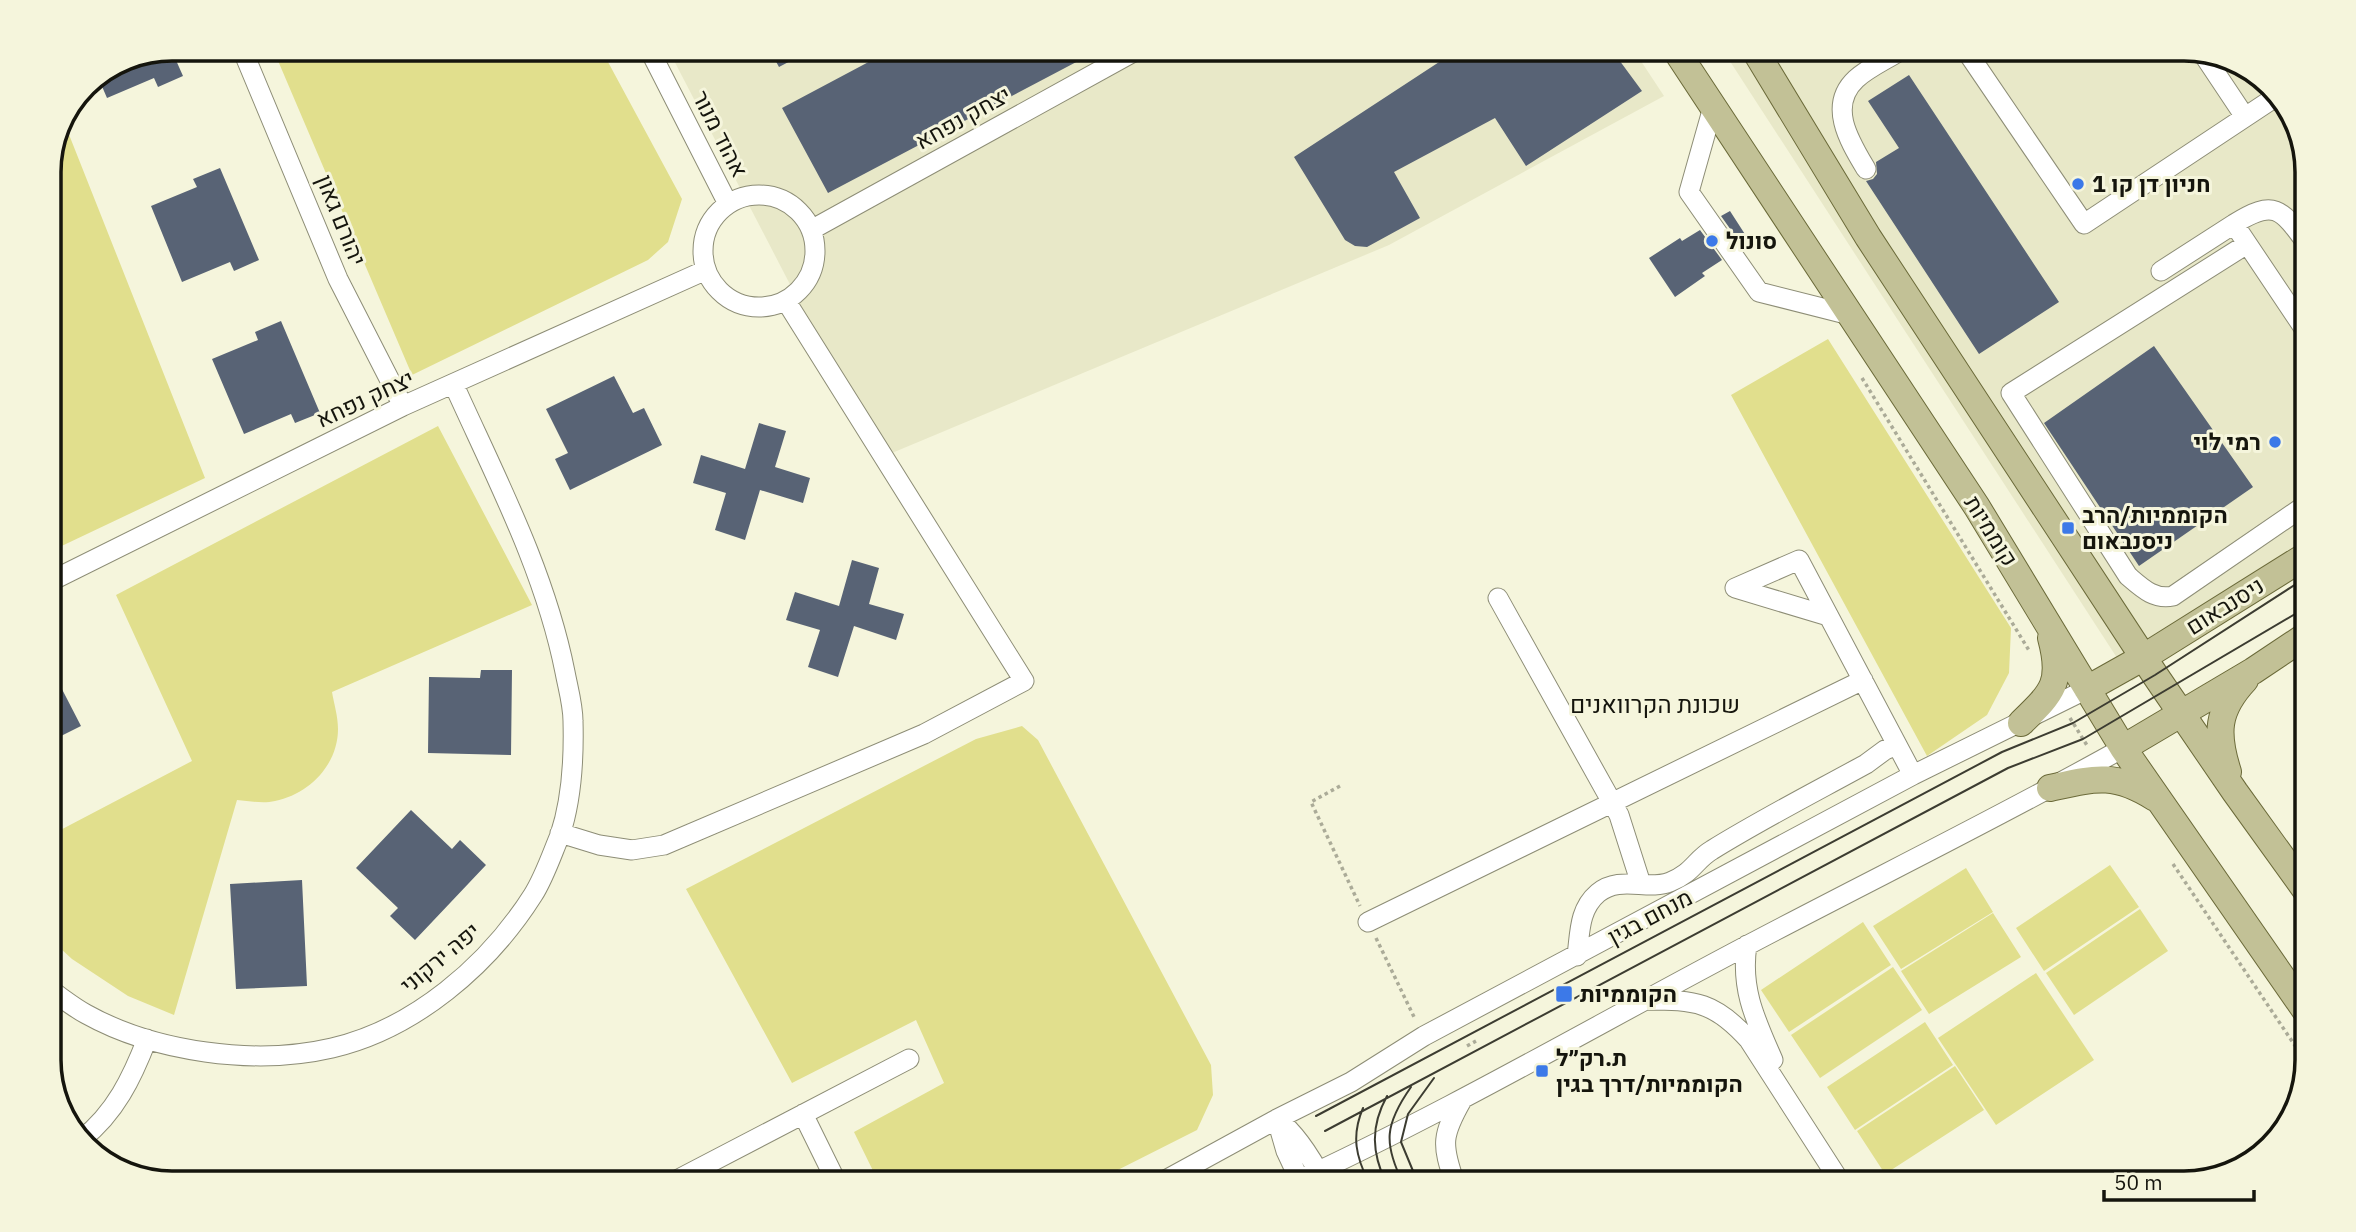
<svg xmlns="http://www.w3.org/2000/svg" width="2356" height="1232" viewBox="0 0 2356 1232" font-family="'IBM Plex Sans',Heebo,sans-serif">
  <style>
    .built { fill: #e8e8c8 }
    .green { fill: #e1df8d }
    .water { fill: #afac54 }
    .building { fill: #586375 }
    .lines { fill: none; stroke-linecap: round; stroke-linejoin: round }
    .minor-casing { stroke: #8d8d76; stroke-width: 21 }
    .major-casing { stroke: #6b6a39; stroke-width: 28 }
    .path { stroke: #abab98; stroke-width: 3.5; stroke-dasharray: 3.5 3.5; stroke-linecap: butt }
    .minor { stroke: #fff; stroke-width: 19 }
    .major { stroke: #c2c196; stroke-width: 26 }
    .tram { stroke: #3c3c31; stroke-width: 2 }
    .poi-dot { fill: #3c79e8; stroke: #f5f5dc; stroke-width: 2.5 }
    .labels { text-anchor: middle; stroke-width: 6; stroke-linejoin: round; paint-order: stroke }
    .street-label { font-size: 23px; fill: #15150d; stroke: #f5f5dc }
    .poi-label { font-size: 23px; font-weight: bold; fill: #15150d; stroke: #f5f5dc; text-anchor: start }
    .neighbourhood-label { font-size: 24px; fill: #15150d; stroke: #f5f5dc }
    .rim { fill: none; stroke: #15150d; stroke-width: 3.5 }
  </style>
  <rect width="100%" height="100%" fill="#f5f5dc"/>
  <!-- built -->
  <path class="built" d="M668 49H1633L1664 96 1389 245 880 458Z
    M1722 49H2184L2239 62 2286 104 2307 165V560L2132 681Z"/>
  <!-- green -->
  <path class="green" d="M273 49H601L682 199 668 242 648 260 412 375Z
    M66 127 205 478 49 552V165Z
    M1828 339 2011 628 2009 673 1987 715 1927 756 1731 395Z
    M438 426 532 605 332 692C334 704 338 716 338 729 338 764 310 794 275 801 263 804 250 801 237 800L174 1015 128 996 72 959 49 938V836L192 761 116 595Z
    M1022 726 1038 740 1211 1065 1213 1095 1197 1130 1092 1183H879L854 1132 944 1083 916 1020 792 1083 686 889 976 739Z
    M2110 865 2139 907 2044 971 2016 928Z
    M1966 868 1993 912 1901 969 1873 926Z
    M2140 909 2168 951 2074 1015 2046 973Z
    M1993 913 2021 957 1929 1014 1901 971Z
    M1863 922 1891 965 1789 1032 1761 990Z
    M1893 967 1922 1010 1820 1078 1791 1035Z
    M2036 973 2094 1060 1996 1125 1938 1038Z
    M1925 1022 1953 1065 1855 1130 1827 1087Z
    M1955 1066 1984 1110 1885 1174 1857 1131Z"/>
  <!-- water -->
  <path class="water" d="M2248 1152 2253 1159 2246 1166 2216 1174Z"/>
  <!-- building -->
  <path class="building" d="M171 49 183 76 158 87 154 78 107 98 98 77 125 58Z
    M769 49H813L779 67Z
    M893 49H1101L828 193 782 108Z
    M1459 49H1611L1642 91 1526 166 1495 118 1394 172 1420 218 1367 247 1355 246 1345 240 1294 157Z
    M1909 75 2059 302 1979 354 1866 181 1873 179 1877 174 1876 162 1899 148 1868 101Z
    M220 168 259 260 234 271 230 262 182 282 151 206 197 187 193 179Z
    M1730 211 1750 242 1743 247 1721 216Z
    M1700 230 1722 260 1702 273 1705 276 1675 297 1649 258 1680 238 1682 241Z
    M281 321 320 413 295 423 291 414 244 434 212 359 258 340 255 332Z
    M2154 346 2253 487 2139 566 2044 423Z
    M614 376 633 413 644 408 662 445 570 490 555 459 568 453 546 409Z
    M759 423 786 431 775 467 810 478 803 503 760 490 745 540 715 530 726 493 693 483 701 455 745 469Z
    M852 560 879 568 869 604 904 614 896 640 854 626 838 677 808 667 820 630 786 620 795 592 839 606Z
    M49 664 81 726 49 742Z
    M481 670H512L511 755 428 753 429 677 480 678Z
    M411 810 452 849 460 840 486 865 415 940 390 916 398 908 356 868Z
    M302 880 307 986 236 989 230 884Z"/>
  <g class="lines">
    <defs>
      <path id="minor" d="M242 49 338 279 403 406
        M649 49 728 204
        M1965 49 2084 224 2277 96
        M2203 54 2245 117
        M1713 107 1689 192 1759 292 1850 315
        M1866 169C1850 142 1827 106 1856 79 1869 67 1888 59 1903 49
        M703 251a56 56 0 1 1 112 0a56 56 0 1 1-112 0Z
        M811 230 1139 49
        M2247 244 2011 393 2128 576C2142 588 2154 600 2173 596L2307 504
        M2307 244C2281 208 2274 199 2234 224L2307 333
        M2161 271 2234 224
        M49 582 403 406 706 270
        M1498 598 1619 815 1641 884
        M1828 616 1735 588 1799 560 1913 775
        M560 833 599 845 632 850 664 845 924 734 1024 681 786 301
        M1368 922 1863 680
        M1747 945C1740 989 1756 1021 1773 1060
        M1577 956C1580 932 1579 909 1598 893 1620 875 1647 891 1670 882 1693 873 1695 860 1712 850 1762 819 1815 792 1866 764L1885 750 1897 745
        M49 989C61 997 73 1007 86 1014 154 1052 255 1066 332 1048 414 1029 488 966 533 895 544 878 552 854 560 835 572 799 574 758 573 721 573 705 568 688 565 672 545 571 496 478 454 385
        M1646 1000C1696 1000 1715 1002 1749 1040L1841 1183
        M803 1114 837 1183
        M1277 1119C1297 1134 1312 1159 1324 1182
        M1277 1120 1286 1151 1301 1183
        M82 1139C115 1113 132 1078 147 1039
        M671 1183 909 1059
        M1160 1183 1277 1119 1351 1082 1424 1036 1913 775 2087 689
        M1293 1183C1449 1111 1596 1025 1748 945 1873 879 2000 817 2123 748
        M1455 1183C1441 1144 1442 1135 1462 1100"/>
      <path id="major" d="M1675 49 1977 507 2123 748 2307 1013
        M1754 49 1868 237 2155 675 2235 792 2307 892
        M2087 689 2144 657 2307 555
        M2021 723C2053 692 2063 683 2051 638
        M2123 748 2253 671 2307 635
        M2228 772C2216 734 2216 711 2245 680
        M2050 788C2095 778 2114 772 2155 798"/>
    </defs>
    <!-- minor casing -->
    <use href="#minor" class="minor-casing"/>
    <!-- major casing -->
    <use href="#major" class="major-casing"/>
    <!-- path -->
    <path class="path" d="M1862 378 2030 652
      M2070 718 2088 747
      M1340 786 1311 802 1360 906
      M2173 864 2306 1062
      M1376 938 1415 1019
      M1467 1046 1476 1041"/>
    <!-- minor -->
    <use href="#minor" class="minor"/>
    <!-- major -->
    <use href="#major" class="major"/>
    <!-- tram -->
    <path class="tram" d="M1363 1108C1351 1136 1356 1157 1369 1183
      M1316 1116 2002 752 2073 723 2155 675 2307 577
      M1325 1131 2008 768 2083 739 2307 607
      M1386 1183C1372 1153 1370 1127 1387 1096
      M1403 1183C1383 1143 1385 1124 1411 1087
      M1418 1183 1401 1142 1408 1114 1434 1078"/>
  </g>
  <!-- markers -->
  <g class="poi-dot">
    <circle cx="2078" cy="184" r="7"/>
    <circle cx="1712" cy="241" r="7"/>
    <circle cx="2275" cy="442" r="7"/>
    <rect x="2061" y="521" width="14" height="14" rx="3.5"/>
    <rect x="1555" y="985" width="18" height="18" rx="3.5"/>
    <rect x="1535" y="1064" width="14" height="14" rx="3.5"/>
  </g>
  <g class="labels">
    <!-- street labels -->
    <g class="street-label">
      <text transform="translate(963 118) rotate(-29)" y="8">יצחק נפחא</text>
      <text transform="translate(720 134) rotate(63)" y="8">אהוד מנור</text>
      <text transform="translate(341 220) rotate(68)" y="8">יהורם גאון</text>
      <text transform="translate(365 399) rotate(-25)" y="8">יצחק נפחא</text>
      <text transform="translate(1991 531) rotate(58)" y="8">קוממיות</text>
      <text transform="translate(2225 606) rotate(-32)" y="8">ניסנבאום</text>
      <text transform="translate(1650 917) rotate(-28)" y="8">מנחם בגין</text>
      <text transform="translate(440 958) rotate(-40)" y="8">יפה ירקוני</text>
    </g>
    <!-- poi labels -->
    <g class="poi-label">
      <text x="2092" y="192">חניון דן קו 1</text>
      <text x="1726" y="249">סונול</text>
      <text x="2261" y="450" text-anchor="end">רמי לוי</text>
      <text x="2082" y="523">הקוממיות/הרב<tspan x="2082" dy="26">ניסנבאום</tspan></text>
      <text x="1580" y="1002">הקוממיות</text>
      <text x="1556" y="1066">ת.רק״ל<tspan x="1556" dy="26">הקוממיות/דרך בגין</tspan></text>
    </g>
    <!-- neighbourhood labels -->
    <g class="neighbourhood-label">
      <text x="1655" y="713">שכונת הקרוואנים</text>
    </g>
  </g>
  <!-- crop -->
  <path d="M0 0H2356V1232H0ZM172 61H2184A111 111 0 0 1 2295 172V1060A111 111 0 0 1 2184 1171H172A111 111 0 0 1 61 1060V172A111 111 0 0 1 172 61Z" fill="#f5f5dc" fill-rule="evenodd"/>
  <path class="rim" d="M172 61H2184A111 111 0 0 1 2295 172V1060A111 111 0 0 1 2184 1171H172A111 111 0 0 1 61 1060V172A111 111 0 0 1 172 61Z"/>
  <!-- scale -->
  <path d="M2104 1190v10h150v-10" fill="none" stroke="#15150d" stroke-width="3.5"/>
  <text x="2114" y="1190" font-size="21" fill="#15150d" stroke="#f5f5dc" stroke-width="5" paint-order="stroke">50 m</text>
</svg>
